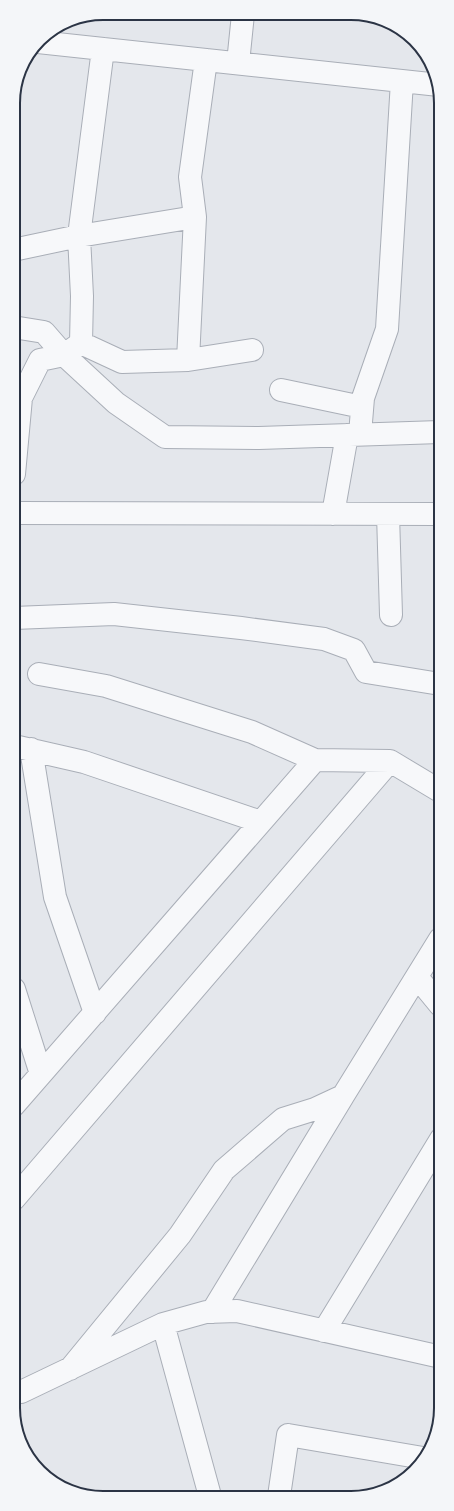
<svg xmlns="http://www.w3.org/2000/svg" width="454" height="1511" viewBox="0 0 454 1511" font-family="Lato,sans-serif">
  <style>
    .lines { fill: none; stroke-linecap: round; stroke-linejoin: round }
    .minor-casing { stroke: #a9aeb7; stroke-width: 24 }
    .minor { stroke: #f7f8fa; stroke-width: 22 }
    .rim { fill: none; stroke: #2b3445; stroke-width: 2 }
  </style>
  <rect width="100%" height="100%" fill="#e4e7ec"/>
  <g class="lines">
    <defs>
      <path id="minor" d="M38 42 439 85
        M238 63 243 14
        M13 250 79 236 195 217
        M13 327 44 332 64 355 116 403 165 437 259 438 440 432
        M81 343 122 362 188 360 252 350
        M188 360 195 217 190 177 206 60
        M281 390 362 407
        M360 434 363 398 387 329 402 81
        M14 474 21 398 40 360 64 355 81 343 82 296 79 236 103 49
        M14 513 440 514
        M333 514 347 435
        M388 514 391 615
        M14 618 114 614 241 628 324 639 354 650 366 672 440 684
        M39 674 106 686 252 732 315 760 390 761 440 791
        M14 746 84 762 261 822
        M31 749 55 897 95 1013
        M417 977 440 1005
        M14 989 41 1074
        M14 1105 315 760
        M14 1199 390 761
        M212 1312 343 1096
        M163 1324 210 1496
        M324 1331 441 1139
        M70 1369 180 1235 224 1170 283 1119 315 1109 343 1096 440 939
        M15 1392H21L163 1324 206 1312 237 1311 441 1357
        M279 1496 288 1435 423 1458"/>
    </defs>
    <!-- minor casing -->
    <use href="#minor" class="minor-casing"/>
    <!-- minor -->
    <use href="#minor" class="minor"/>
  </g>
  <!-- crop -->
  <path d="M0 0H454V1511H0ZM103 20H351A83 83 0 0 1 434 103V1408A83 83 0 0 1 351 1491H103A83 83 0 0 1 20 1408V103A83 83 0 0 1 103 20Z" fill="#f4f6f9" fill-rule="evenodd"/>
  <path class="rim" d="M103 20H351A83 83 0 0 1 434 103V1408A83 83 0 0 1 351 1491H103A83 83 0 0 1 20 1408V103A83 83 0 0 1 103 20Z"/>
</svg>
